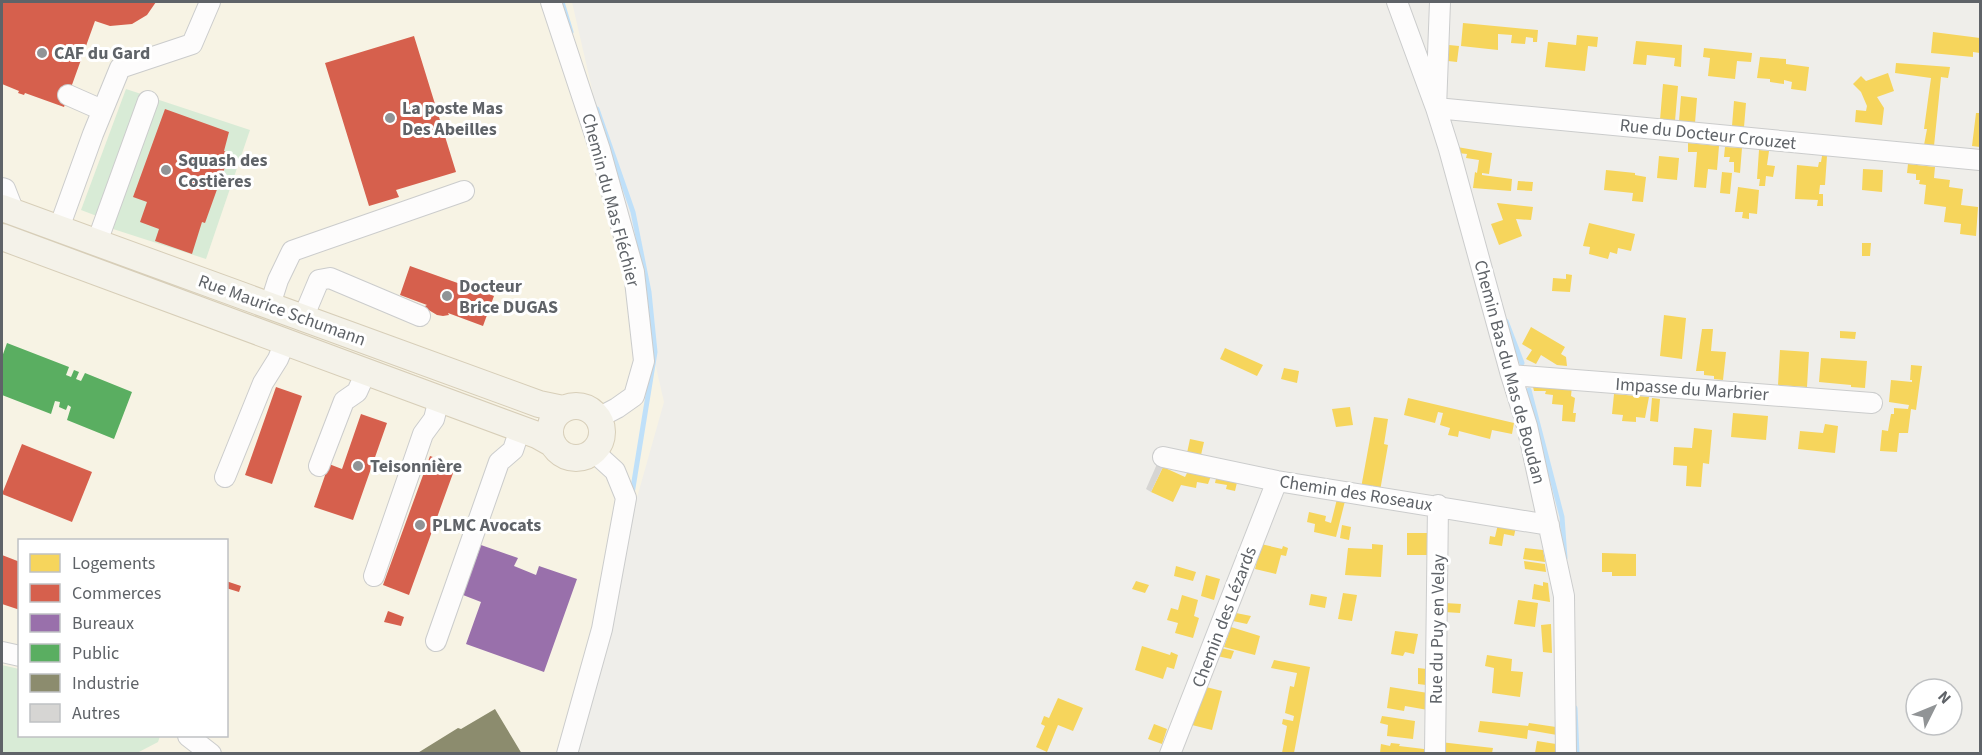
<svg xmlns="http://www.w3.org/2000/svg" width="1982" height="755" viewBox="0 0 1982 755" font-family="'Source Sans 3',sans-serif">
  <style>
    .commercial { fill: #f7f3e4; fill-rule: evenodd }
    .green { fill: #d8ebd6 }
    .homes { fill: #f6d55c }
    .shops { fill: #d6604d }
    .offices { fill: #9970ab }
    .public { fill: #5aae61 }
    .industry { fill: #8c8c6e }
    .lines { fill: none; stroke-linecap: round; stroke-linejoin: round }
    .stream { stroke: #bfe0f9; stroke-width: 5 }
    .building { fill: #d6d5d3 }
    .minor-casing { stroke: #cbcccc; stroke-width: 22 }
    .major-casing { stroke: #d7ceb8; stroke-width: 28 }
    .minor { stroke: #fdfcfc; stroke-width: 20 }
    .major { stroke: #f4f2e9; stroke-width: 26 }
    .poi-dot { fill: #919496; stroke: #fff; stroke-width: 2 }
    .labels { text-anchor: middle; stroke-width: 6; stroke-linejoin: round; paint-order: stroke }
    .poi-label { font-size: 18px; font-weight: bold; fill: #5f6368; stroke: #fff; text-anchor: start }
    .street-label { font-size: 18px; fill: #5f6368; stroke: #fff }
  </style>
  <rect width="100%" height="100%" fill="#efeeea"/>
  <!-- commercial -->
  <path class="commercial" d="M2 2H572L664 402 565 753H2ZM20 540H226V736H20Z"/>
  <!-- green -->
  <path class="green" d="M126 89 250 130 206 259 110 228V221L81 210Z
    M2 665 19 669 20 736H160L158 742 137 753H2Z"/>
  <!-- homes -->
  <path class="homes" d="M1463 23 1538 30 1537 42H1533V38L1526 37 1525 44 1511 43 1512 35 1498 34V50L1461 46Z
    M1933 32 1980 38V53L1973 52V57L1931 53Z
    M1577 35 1598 37 1597 47 1588 46 1585 71 1545 67 1548 42 1576 45Z
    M1636 41 1682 45 1681 67 1674 66 1675 58 1647 55 1646 65 1633 64Z
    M1449 45 1459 46 1457 62 1448 61Z
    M1704 48 1752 53 1751 62 1737 61 1735 79 1708 76 1710 58 1703 57Z
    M1760 57 1786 59V64L1809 67 1806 91 1791 89 1792 82 1784 80V84L1770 82V79L1757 78Z
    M1896 63 1950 67 1948 78 1941 77 1934 146 1924 145 1927 129H1924L1931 78 1895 73Z
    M1888 73 1894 91 1877 97 1884 108 1882 125 1855 122 1856 110 1866 111 1867 106 1861 92 1853 84 1861 76 1866 81Z
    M1663 84 1678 86 1675 121 1660 120Z
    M1681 96 1697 98 1695 123 1679 121Z
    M1734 101 1746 103 1744 127 1732 126Z
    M1976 113H1980V147L1972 146Z
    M1688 143 1719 146 1717 170 1708 169 1706 188 1694 187 1697 152H1688Z
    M1457 147 1492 153 1489 174 1482 173V175L1512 179 1511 191 1473 188 1475 172 1477 173 1479 160 1466 158 1467 154 1458 153Z
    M1725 147 1742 148 1740 173 1734 172V162H1729L1730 157H1724Z
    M1759 150 1769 151 1767 165 1775 166 1773 177 1766 176 1765 186H1759L1760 179H1757Z
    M1659 156 1679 158 1677 180 1657 178Z
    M1822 156H1827L1825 185H1820L1819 194H1823V206H1817L1818 200 1795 199 1797 165 1818 167 1819 162H1821Z
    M1908 164 1935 167 1934 178 1950 180 1949 187 1963 189 1961 205 1978 207 1976 236 1960 234 1961 224 1944 222 1946 207 1924 204 1926 185 1919 184 1920 180H1916V174L1907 173Z
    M1863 169 1883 170 1882 192 1862 190Z
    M1606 170 1635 173V175L1646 177 1643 202 1632 201 1633 193 1604 190Z
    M1722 172 1732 173 1730 194 1720 193Z
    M1518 181 1533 182 1532 191 1517 190Z
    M1738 187 1759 190 1757 214 1749 213V219L1742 218 1743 212H1735Z
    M1497 203 1533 207 1531 220 1516 219 1522 236 1499 245 1491 224 1503 220Z
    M1589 223 1635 234 1631 251 1618 248 1617 254 1610 252 1608 259 1589 254 1590 247 1583 246Z
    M1862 243H1871L1870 256H1862Z
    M1566 274 1572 275 1570 292 1552 291 1553 278 1566 279Z
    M1664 315 1686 318 1682 359 1660 356Z
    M1531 327 1565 347 1561 354 1566 357 1567 366 1557 365 1541 355 1536 364 1526 359 1532 350 1522 344Z
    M1702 329H1713L1711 351 1726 352 1723 380 1714 379V376L1704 375V371H1696Z
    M1840 331 1856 332 1855 339 1840 338Z
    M1225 348 1263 365 1257 376 1220 359Z
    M1780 350 1809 352 1807 387 1778 385Z
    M1821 358 1867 361 1865 388 1851 387V385L1819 382Z
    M1911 365 1922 366 1916 410 1911 409 1908 433H1899L1897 452 1880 451 1882 430 1888 431 1891 414H1894V408L1908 409 1909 405 1889 402 1891 380 1912 382V380H1910Z
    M1284 368 1299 371 1297 383 1281 379Z
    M1532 383 1572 386 1571 396 1575 398 1573 413H1576L1575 422 1562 421 1563 405 1552 404 1553 395 1545 394 1546 391H1534Z
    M1614 394 1649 397 1645 418 1636 417V422L1622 421 1623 415 1612 414Z
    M1408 398 1514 423 1512 434 1492 430 1490 439 1459 431 1458 437 1448 435 1450 428 1440 425 1443 413 1438 412 1435 423 1404 415Z
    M1652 398 1660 399 1658 422 1650 421Z
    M1350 407 1353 425 1336 427 1332 409Z
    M1733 413 1768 416 1766 440 1731 437Z
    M1374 417 1388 419 1384 444 1388 445 1380 491 1361 488Z
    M1825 424 1838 426 1835 453 1798 449 1800 431 1823 433Z
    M1694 428 1712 430 1709 464 1703 463 1701 487 1686 486 1687 466 1673 465 1674 447 1692 448Z
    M1190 439 1204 442 1201 455 1187 453Z
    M1163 467 1185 477 1189 469 1212 473 1208 484 1197 482 1196 488 1181 485 1173 502 1151 492Z
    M1217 474 1238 478 1235 491 1226 489 1227 485 1215 483Z
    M1338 495 1346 497 1336 537 1314 532 1315 524 1307 522 1309 512 1326 516 1325 521 1331 523Z
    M1498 524 1516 527 1514 536 1504 534 1502 546 1489 544 1490 536 1495 537Z
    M1342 525 1351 527 1349 540 1340 538Z
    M1407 533H1430V555H1407Z
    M1261 544 1282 549 1283 546 1288 548 1286 556 1281 555 1276 574 1255 569Z
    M1372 544 1383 545 1381 577 1345 575 1348 548 1372 549Z
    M1525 548 1543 550 1545 562 1523 559Z
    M1602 553 1636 554V576H1612V572H1602Z
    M1524 561 1545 564 1546 572 1525 569Z
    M1176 566 1196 572 1193 581 1174 576Z
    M1206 575 1220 579 1214 600 1201 596Z
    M1136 581 1149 585 1145 593 1132 589Z
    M1543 582 1548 583 1550 602 1532 599 1534 584 1543 586Z
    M1343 593 1357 595 1352 621 1338 619Z
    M1311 594 1327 597 1325 608 1309 605Z
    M1182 595 1198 600 1194 616 1199 618 1193 638 1175 633 1178 623 1167 620 1171 608 1178 610Z
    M1518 600 1538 603 1535 627 1514 624Z
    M1445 603 1461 604 1460 613 1444 612Z
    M1236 613 1251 616 1247 624 1233 621Z
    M1551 624 1552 653 1543 652 1541 625Z
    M1231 627 1260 636 1255 655 1224 647Z
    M1395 631 1418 634 1414 654 1405 652 1403 656 1391 654Z
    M1142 646 1170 655 1171 652 1178 655 1174 669 1167 667 1163 679 1135 670Z
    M1221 648 1234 651 1231 659 1217 656Z
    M1487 655 1512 659 1511 671 1523 672 1520 697 1492 693 1494 668 1485 666Z
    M1274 660 1310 667 1294 753H1282L1287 726 1282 724 1283 719 1293 721 1294 716 1285 713 1290 686 1294 687 1297 673 1271 668Z
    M1418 668 1427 669 1426 685 1418 684Z
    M1206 687 1222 691 1212 730 1192 725Z
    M1390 687 1428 693V710L1405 706 1404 711 1387 708Z
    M1058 698 1083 708 1073 731 1058 725 1047 752 1036 747 1045 726 1041 724 1044 716 1049 718Z
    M1382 716 1415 721 1413 739 1387 736 1388 725 1380 723Z
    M1480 721 1528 726 1529 723 1556 727 1557 735 1528 730 1527 739 1478 732Z
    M1154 724 1167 729 1162 744 1148 739Z
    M1537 741 1556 744 1555 753H1535Z
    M1440 742 1493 748 1492 753 1447 752V753H1440Z
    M1391 743 1400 744 1399 746 1424 749V753H1380L1381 744 1390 746Z"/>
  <!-- shops -->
  <path class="shops" d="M2 2H156L147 15 132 24 110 26 95 21 64 107 25 93 24 95 18 93 19 91 2 84Z
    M414 36 456 172 396 190 399 197 369 206 325 63Z
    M165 109 229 132 224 151 230 153 205 223 202 222 192 254 155 241 159 229 140 222 147 202 133 197Z
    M410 266 494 296 483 326 448 313 449 315 443 316 437 315 427 309 425 306 427 305 400 295Z
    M276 387 302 396 272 484 245 475Z
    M361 414 387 423 353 520 314 507 329 464 342 469Z
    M22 444 92 472 72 522 2 494Z
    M430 456 456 465 409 595 383 585Z
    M2 555 20 562V610L2 604Z
    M226 581 241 586 239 592 226 588Z
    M388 611 404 617 401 626 384 622Z"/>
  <!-- offices -->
  <path class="offices" d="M481 545 518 558 514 566 536 575 539 566 577 579 544 672 466 644 481 602 463 595Z"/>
  <!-- public -->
  <path class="public" d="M7 343 69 367 66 375 71 377 74 370 79 372 76 379 81 381 85 373 132 392 114 439 67 420 71 407 68 405 66 410 59 407 60 402 55 401 51 414 2 395V357Z"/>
  <!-- industry -->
  <path class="industry" d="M495 709 522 754H416L458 728 461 729Z"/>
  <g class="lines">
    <!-- stream -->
    <path class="stream" d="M562 2 571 32
      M597 109 633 212 649 292 655 352 632 494
      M1506 321 1522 363
      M1529 390 1562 517 1565 558
      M1575 708 1577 754"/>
  </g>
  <!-- building -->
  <path class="building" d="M1157 464 1163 467 1151 492 1146 489Z"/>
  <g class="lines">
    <defs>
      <path id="minor" d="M551 2 600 150 634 272 644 361 634 396 617 408 598 418
        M1397 2 1436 108 1449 149 1511 375 1527 426 1564 596 1566 754
        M1440 2 1436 108 1980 160
        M68 95 102 110
        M2 188 5 189 14 212
        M59 228 93 134 120 68 192 44 210 2
        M97 242 148 101
        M270 305 278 280 292 251 464 191
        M303 318 319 280 330 278 420 316
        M1511 375 1872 403
        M1163 457 1277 481 1549 525
        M319 466 344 401 357 392 366 372
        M225 477 263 383 278 359 285 342
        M374 576 423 434 434 419 439 399
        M436 641 499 462 513 450 520 429
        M2 652 20 656
        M188 736 211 754
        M567 754 602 629 626 498 615 471 593 451
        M1170 754 1277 481
        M1435 754 1438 505"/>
      <path id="major" d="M2 208 539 404 563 409
        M2 237 537 435 553 444
        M550 432a26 26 0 1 1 52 0a26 26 0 1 1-52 0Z"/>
    </defs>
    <!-- minor casing -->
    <use href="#minor" class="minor-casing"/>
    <!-- major casing -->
    <use href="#major" class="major-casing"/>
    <!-- minor -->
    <use href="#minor" class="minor"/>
    <!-- major -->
    <use href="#major" class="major"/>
  </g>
  <!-- markers -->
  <g class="poi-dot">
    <circle cx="42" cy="53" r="6"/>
    <circle cx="390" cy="118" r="6"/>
    <circle cx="166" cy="170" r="6"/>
    <circle cx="447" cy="296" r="6"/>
    <circle cx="358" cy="466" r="6"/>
    <circle cx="420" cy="525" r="6"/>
  </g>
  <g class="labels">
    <!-- poi labels -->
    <g class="poi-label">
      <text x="54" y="59">CAF du Gard</text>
      <text x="402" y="114">La poste Mas<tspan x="402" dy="21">Des Abeilles</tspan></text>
      <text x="178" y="166">Squash des<tspan x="178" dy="21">Costières</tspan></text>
      <text x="459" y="292">Docteur<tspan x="459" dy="21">Brice DUGAS</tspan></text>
      <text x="370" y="472">Teisonnière</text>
      <text x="432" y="531">PLMC Avocats</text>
    </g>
    <!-- street labels -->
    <g class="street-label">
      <text transform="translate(1708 134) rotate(6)" y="6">Rue du Docteur Crouzet</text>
      <text transform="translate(611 200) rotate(75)" y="6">Chemin du Mas Fléchier</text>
      <text transform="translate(282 310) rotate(20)" y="6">Rue Maurice Schumann</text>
      <text transform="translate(1510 372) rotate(75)" y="6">Chemin Bas du Mas de Boudan</text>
      <text transform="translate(1692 389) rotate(4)" y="6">Impasse du Marbrier</text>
      <text transform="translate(1356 493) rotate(9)" y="6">Chemin des Roseaux</text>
      <text transform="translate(1224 617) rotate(-69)" y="6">Chemin des Lézards</text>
      <text transform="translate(1437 629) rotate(-89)" y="6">Rue du Puy en Velay</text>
    </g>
  </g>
  <!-- border -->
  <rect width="1982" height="755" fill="none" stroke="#5f6368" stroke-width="6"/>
  <!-- legend -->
  <rect x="18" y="539" width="210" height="198" fill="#ffffff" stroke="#bfc1c3" stroke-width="1.5"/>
  <rect x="30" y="554" width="30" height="18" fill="#f6d55c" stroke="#bfc1c3" stroke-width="1.5"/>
  <text x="72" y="569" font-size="18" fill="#5f6368">Logements</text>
  <rect x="30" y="584" width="30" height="18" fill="#d6604d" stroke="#bfc1c3" stroke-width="1.5"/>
  <text x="72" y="599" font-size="18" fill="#5f6368">Commerces</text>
  <rect x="30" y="614" width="30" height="18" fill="#9970ab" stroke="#bfc1c3" stroke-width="1.5"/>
  <text x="72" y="629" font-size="18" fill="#5f6368">Bureaux</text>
  <rect x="30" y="644" width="30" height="18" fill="#5aae61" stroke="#bfc1c3" stroke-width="1.5"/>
  <text x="72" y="659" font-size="18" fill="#5f6368">Public</text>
  <rect x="30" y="674" width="30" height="18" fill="#8c8c6e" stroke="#bfc1c3" stroke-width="1.5"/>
  <text x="72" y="689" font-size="18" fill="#5f6368">Industrie</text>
  <rect x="30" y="704" width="30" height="18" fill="#d6d5d3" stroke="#bfc1c3" stroke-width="1.5"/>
  <text x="72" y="719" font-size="18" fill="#5f6368">Autres</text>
  <!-- north arrow -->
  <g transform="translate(1934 707) rotate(47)"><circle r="28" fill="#ffffff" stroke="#bfc1c3" stroke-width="1.5"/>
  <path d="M0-4.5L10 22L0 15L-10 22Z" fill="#919496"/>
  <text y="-9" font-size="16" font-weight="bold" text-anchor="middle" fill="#5f6368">N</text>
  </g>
</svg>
